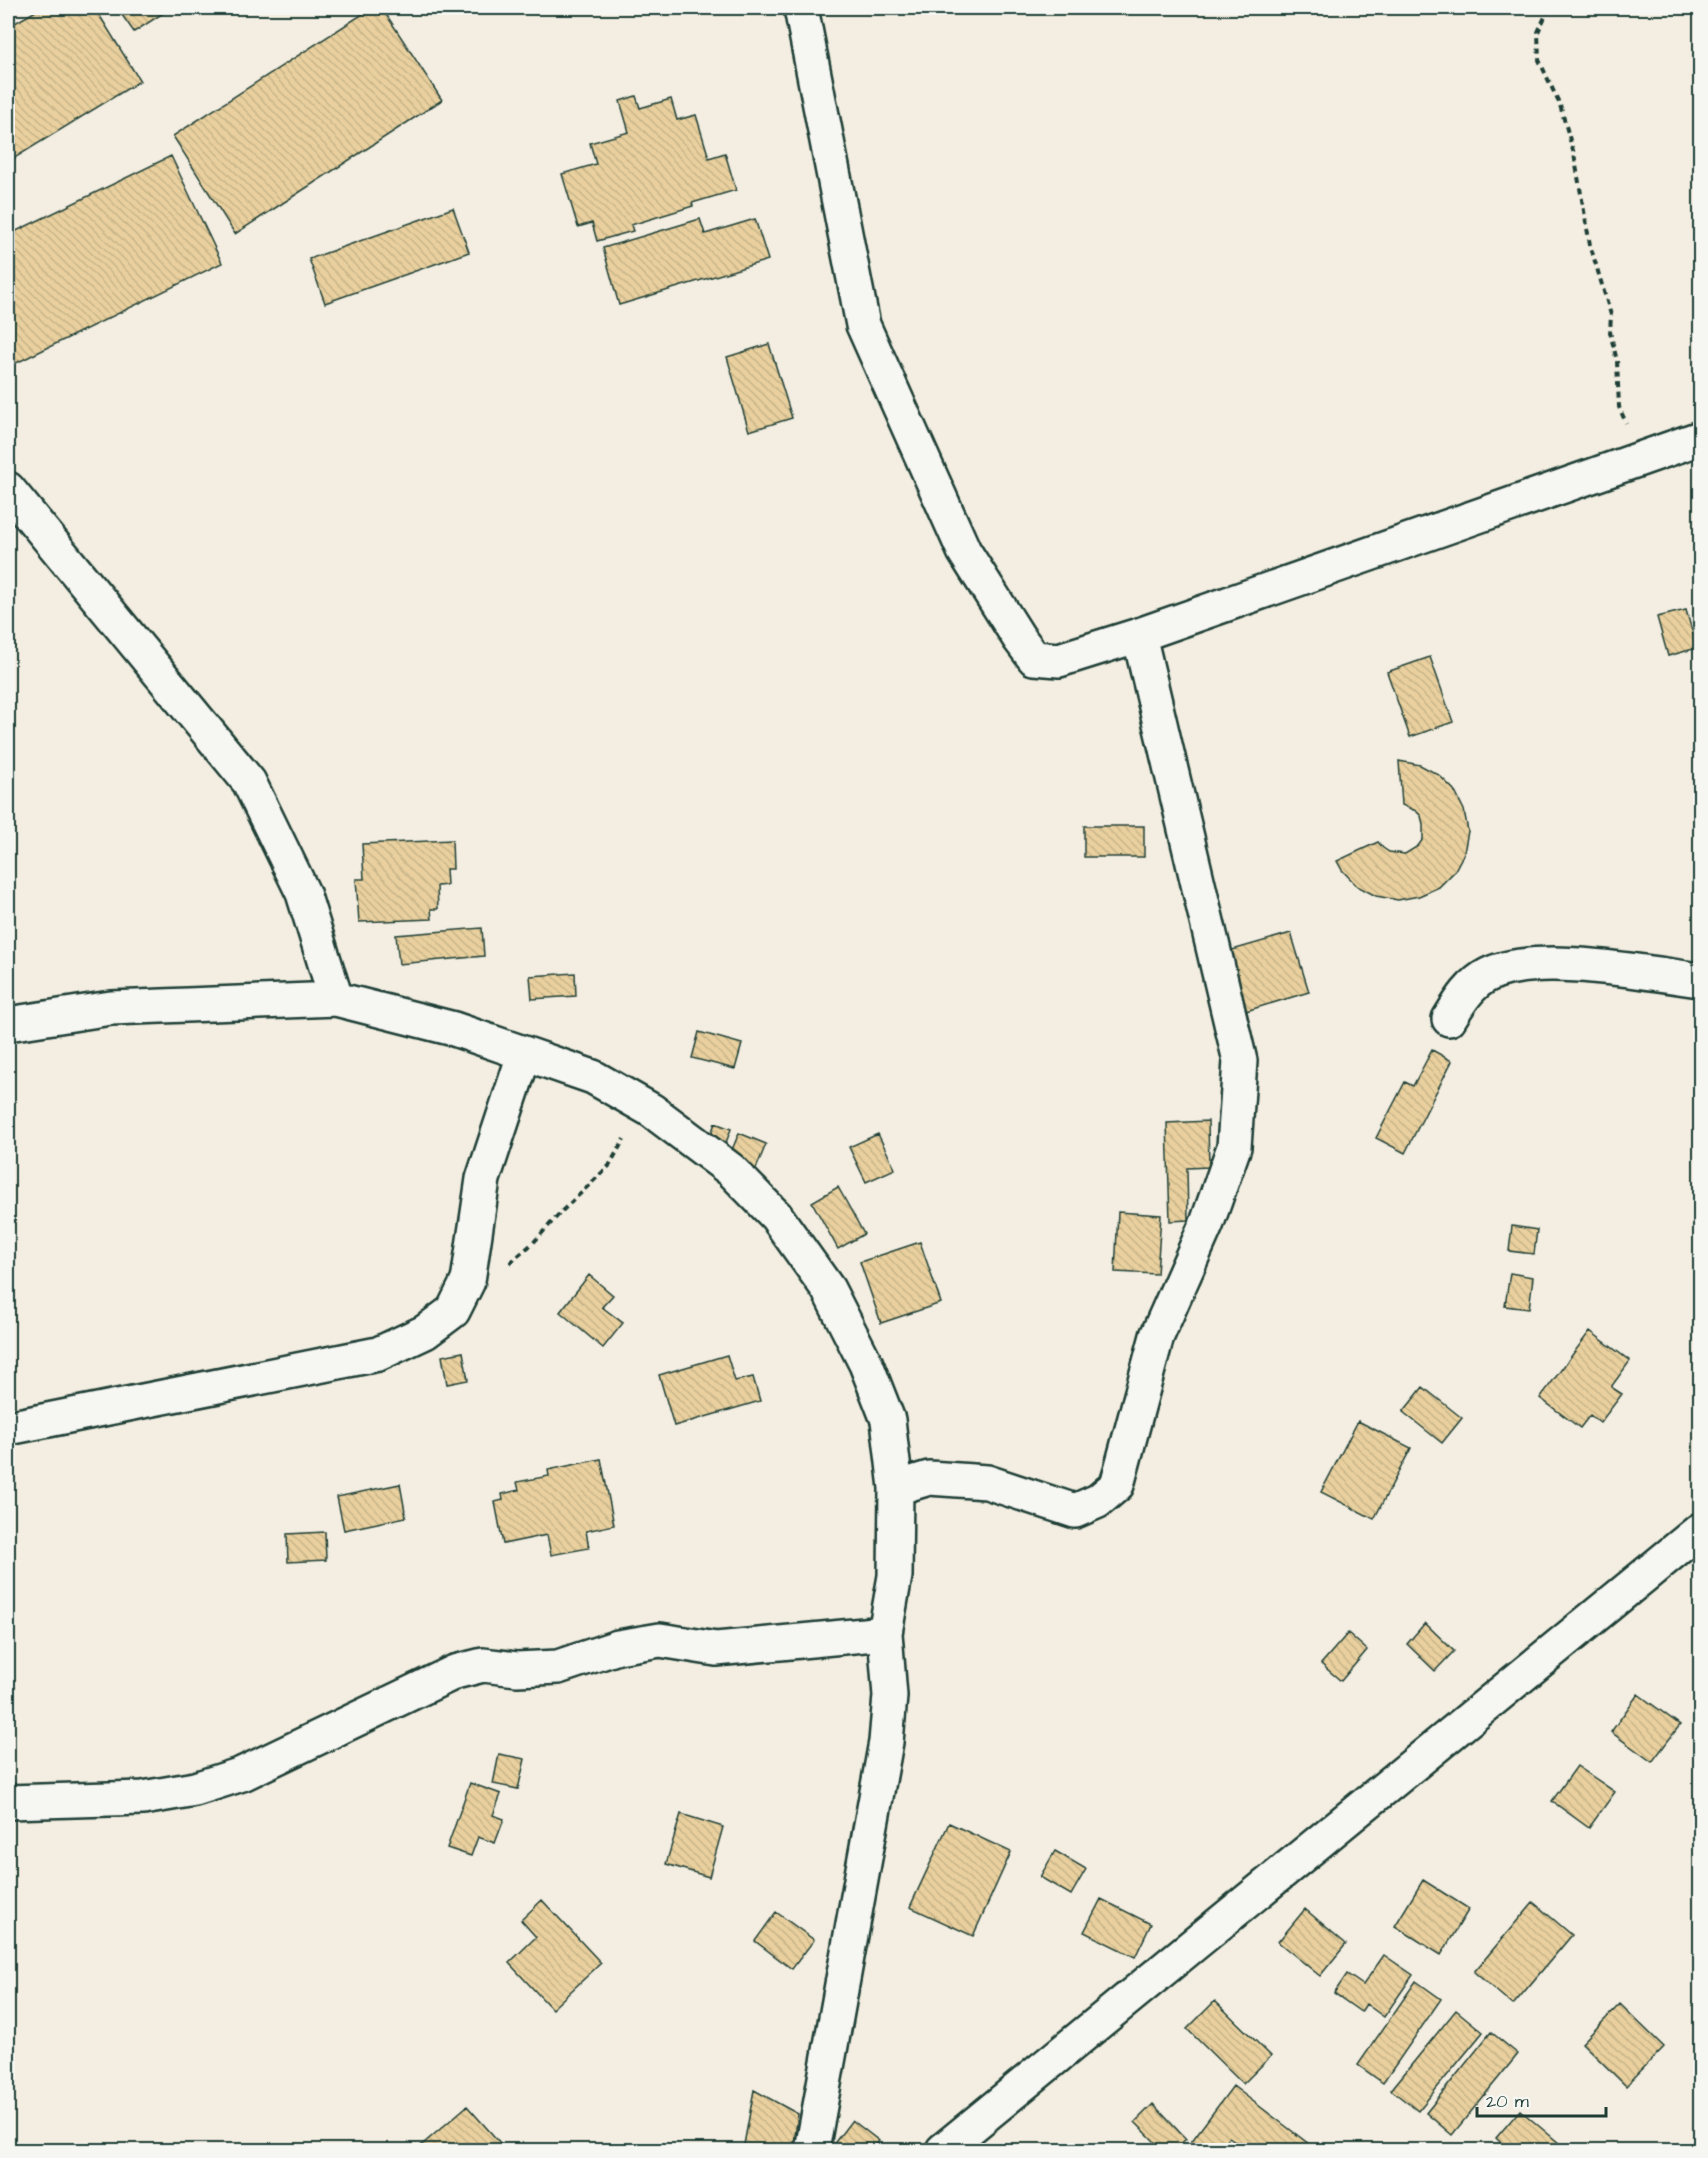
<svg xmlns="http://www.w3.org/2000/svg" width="1708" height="2158" viewBox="0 0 1708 2158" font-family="'Architects Daughter',sans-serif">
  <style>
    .building { fill: url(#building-back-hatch); stroke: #1f3d34; stroke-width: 1.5 }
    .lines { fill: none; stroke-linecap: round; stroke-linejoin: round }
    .street-casing { stroke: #1f3d34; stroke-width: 38 }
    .secondary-casing { stroke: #1f3d34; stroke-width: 38 }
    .path { stroke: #1f3d34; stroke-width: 4; stroke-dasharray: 6 4.5; stroke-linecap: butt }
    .street { stroke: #f6f6f2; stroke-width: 33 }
    .secondary { stroke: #f6f6f2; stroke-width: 33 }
  </style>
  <defs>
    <pattern id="building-back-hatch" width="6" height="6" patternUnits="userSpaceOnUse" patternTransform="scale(1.5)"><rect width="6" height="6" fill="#e9d09e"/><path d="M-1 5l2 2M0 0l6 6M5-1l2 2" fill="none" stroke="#c7b489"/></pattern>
  </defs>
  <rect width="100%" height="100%" fill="#f3eee1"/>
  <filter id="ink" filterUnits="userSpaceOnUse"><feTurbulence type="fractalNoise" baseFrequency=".0167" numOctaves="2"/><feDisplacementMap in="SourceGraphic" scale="12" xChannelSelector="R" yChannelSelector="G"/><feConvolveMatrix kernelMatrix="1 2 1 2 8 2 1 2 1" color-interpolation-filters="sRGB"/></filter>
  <g filter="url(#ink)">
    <!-- building -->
    <path class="building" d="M41 8H95L140 81 8 162V27Z
      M117 8H171L134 32Z
      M372 8H382L442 100 235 234 173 136Z
      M393 8H408L395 13Z
      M636 96 640 108 671 99 677 120 696 115 709 158 725 153 736 190 692 203 693 206 631 225 633 231 597 241 592 223 578 227 562 174 596 164 590 143 629 132 620 101Z
      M171 156 222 263 8 367V235Z
      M453 208 469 252 325 303 309 259Z
      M700 219 705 234 755 219 768 260 619 305 603 248Z
      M769 344 792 418 749 431 727 357Z
      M1686 610 1697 648 1668 656 1657 617Z
      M1430 657 1453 722 1410 737 1387 672Z
      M1399 761 1420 765 1439 775 1454 790 1464 810 1468 831 1464 853 1454 872 1439 887 1419 896 1398 900 1376 896 1357 886 1342 870 1337 861 1378 842 1383 848 1389 852 1405 854 1418 846 1423 839V824L1421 816 1416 811 1402 805Z
      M1084 826H1144V857H1084Z
      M452 840 453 869H446L447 885 437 886 438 909H431L432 919 359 922 356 879H364L362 844Z
      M482 928 484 956 399 964 396 935Z
      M1291 933 1309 992 1246 1011 1229 951Z
      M575 973 576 996 532 999 530 976Z
      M699 1032 742 1044 735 1069 692 1058Z
      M1432 1050 1452 1061 1405 1153 1376 1138 1405 1082 1413 1086Z
      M1208 1121 1209 1167 1187 1168 1188 1220 1170 1221 1167 1123Z
      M715 1123 731 1129 722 1154 706 1148Z
      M739 1133 766 1144 756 1169 729 1157Z
      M878 1134 895 1169 866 1182 849 1147Z
      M838 1187 864 1234 838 1249 812 1202Z
      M1118 1212 1161 1215 1157 1274 1115 1272Z
      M1512 1226 1537 1230 1534 1254 1509 1251Z
      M920 1242 941 1303 881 1323 860 1262Z
      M1510 1273 1533 1277 1529 1309 1505 1306Z
      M589 1275 613 1295 602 1307 623 1323 603 1348 560 1312Z
      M1590 1331 1630 1361 1611 1387 1622 1394 1600 1423 1590 1415 1580 1428 1540 1398Z
      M463 1352 468 1380 447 1384 442 1356Z
      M727 1355 735 1381 753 1377 760 1401 674 1426 659 1375Z
      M1423 1387 1462 1418 1442 1443 1403 1412Z
      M1358 1421 1411 1448 1374 1519 1321 1492Z
      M601 1459 614 1525 586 1531 589 1548 551 1555 547 1535 503 1544 495 1502 503 1500 502 1494 519 1490 517 1482 549 1476 548 1470Z
      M400 1484 406 1517 344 1530 337 1497Z
      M325 1532 326 1560 288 1562 287 1534Z
      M1425 1623 1454 1651 1435 1671 1407 1644Z
      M1348 1633 1367 1650 1341 1681 1321 1664Z
      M1638 1694 1680 1725 1652 1762 1611 1732Z
      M499 1754 525 1759 518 1789 493 1784Z
      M1577 1766 1615 1792 1589 1828 1552 1801Z
      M470 1783 501 1794 493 1815 504 1819 495 1843 478 1837 471 1856 447 1848Z
      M681 1814 723 1827 709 1877 666 1864Z
      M949 1823 1011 1852 973 1936 910 1907Z
      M1055 1851 1086 1869 1071 1895 1040 1877Z
      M1423 1880 1469 1909 1441 1955 1395 1926Z
      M1101 1899 1151 1924 1135 1957 1084 1932Z
      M542 1900 601 1963 552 2009 509 1963 536 1937 521 1920Z
      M1533 1902 1572 1935 1513 2005 1474 1972Z
      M1305 1909 1346 1944 1320 1976 1278 1942Z
      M776 1912 814 1940 792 1969 755 1941Z
      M1384 1955 1413 1975 1384 2017 1366 2004 1361 2012 1334 1993 1347 1974 1363 1985Z
      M1416 1981 1441 1999 1383 2083 1358 2065Z
      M1215 2001 1271 2056 1243 2084 1187 2029Z
      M1620 2004 1664 2047 1626 2086 1582 2043Z
      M1456 2010 1483 2032 1418 2111 1391 2090Z
      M1491 2032 1518 2054 1452 2135 1426 2113Z
      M1233 2086 1313 2147 1310 2150H1248L1229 2137 1219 2150H1185Z
      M754 2090 798 2114 793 2150H743Z
      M1153 2104 1186 2139 1174 2150H1163L1135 2122Z
      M467 2106 501 2144 494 2150H470L465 2144 458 2150H416Z
      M1520 2110 1566 2149 1564 2150H1499L1503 2145 1496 2138Z
      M852 2120 879 2141 872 2150H829Z"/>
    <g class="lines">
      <defs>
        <path id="street" d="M801 8 863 325 964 551 1019 638 1034 658 1059 660 1139 635 1700 438
          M8 489 249 782 303 893 336 999
          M1449 1019C1459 1003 1470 984 1488 975 1534 951 1648 973 1700 980
          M8 1024 111 1008 336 999 454 1029 593 1077 651 1110 731 1170 776 1216 828 1289 866 1364 888 1420 896 1488 895 1576 885 1633 890 1696 886 1742 812 2150
          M8 1428 378 1354 425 1332 453 1311 468 1281 483 1179 524 1055
          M896 1488 929 1478 987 1482 1075 1511 1098 1501 1117 1485 1157 1336 1207 1223 1234 1147 1240 1061 1139 635
          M8 1802 143 1798 195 1789 242 1774 455 1672 483 1665 517 1669 558 1667 618 1647 660 1640 716 1649 885 1633"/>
        <path id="secondary" d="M943 2150 1700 1530"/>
      </defs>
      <!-- street casing -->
      <use href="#street" class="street-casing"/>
      <!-- secondary casing -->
      <use href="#secondary" class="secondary-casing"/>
      <!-- path -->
      <path class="path" d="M1549 8 1538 32 1539 60 1560 105 1574 154 1590 245 1611 315 1610 332 1617 361 1619 407 1626 423
        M510 1263 533 1243 562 1211 609 1166 624 1139"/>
      <!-- street -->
      <use href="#street" class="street"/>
      <!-- secondary -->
      <use href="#secondary" class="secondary"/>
    </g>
  </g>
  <!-- margin -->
  <rect width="1708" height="2158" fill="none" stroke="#f6f6f2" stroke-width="30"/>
  <rect x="15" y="15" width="1678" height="2128" fill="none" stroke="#1f3d34" stroke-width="2" filter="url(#ink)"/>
  <!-- scale -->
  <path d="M1477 2107v9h129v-9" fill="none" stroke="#1f3d34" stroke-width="3"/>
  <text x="1486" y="2107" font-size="18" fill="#1f3d34" stroke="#f6f6f2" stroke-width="4.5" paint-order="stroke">20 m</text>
</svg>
